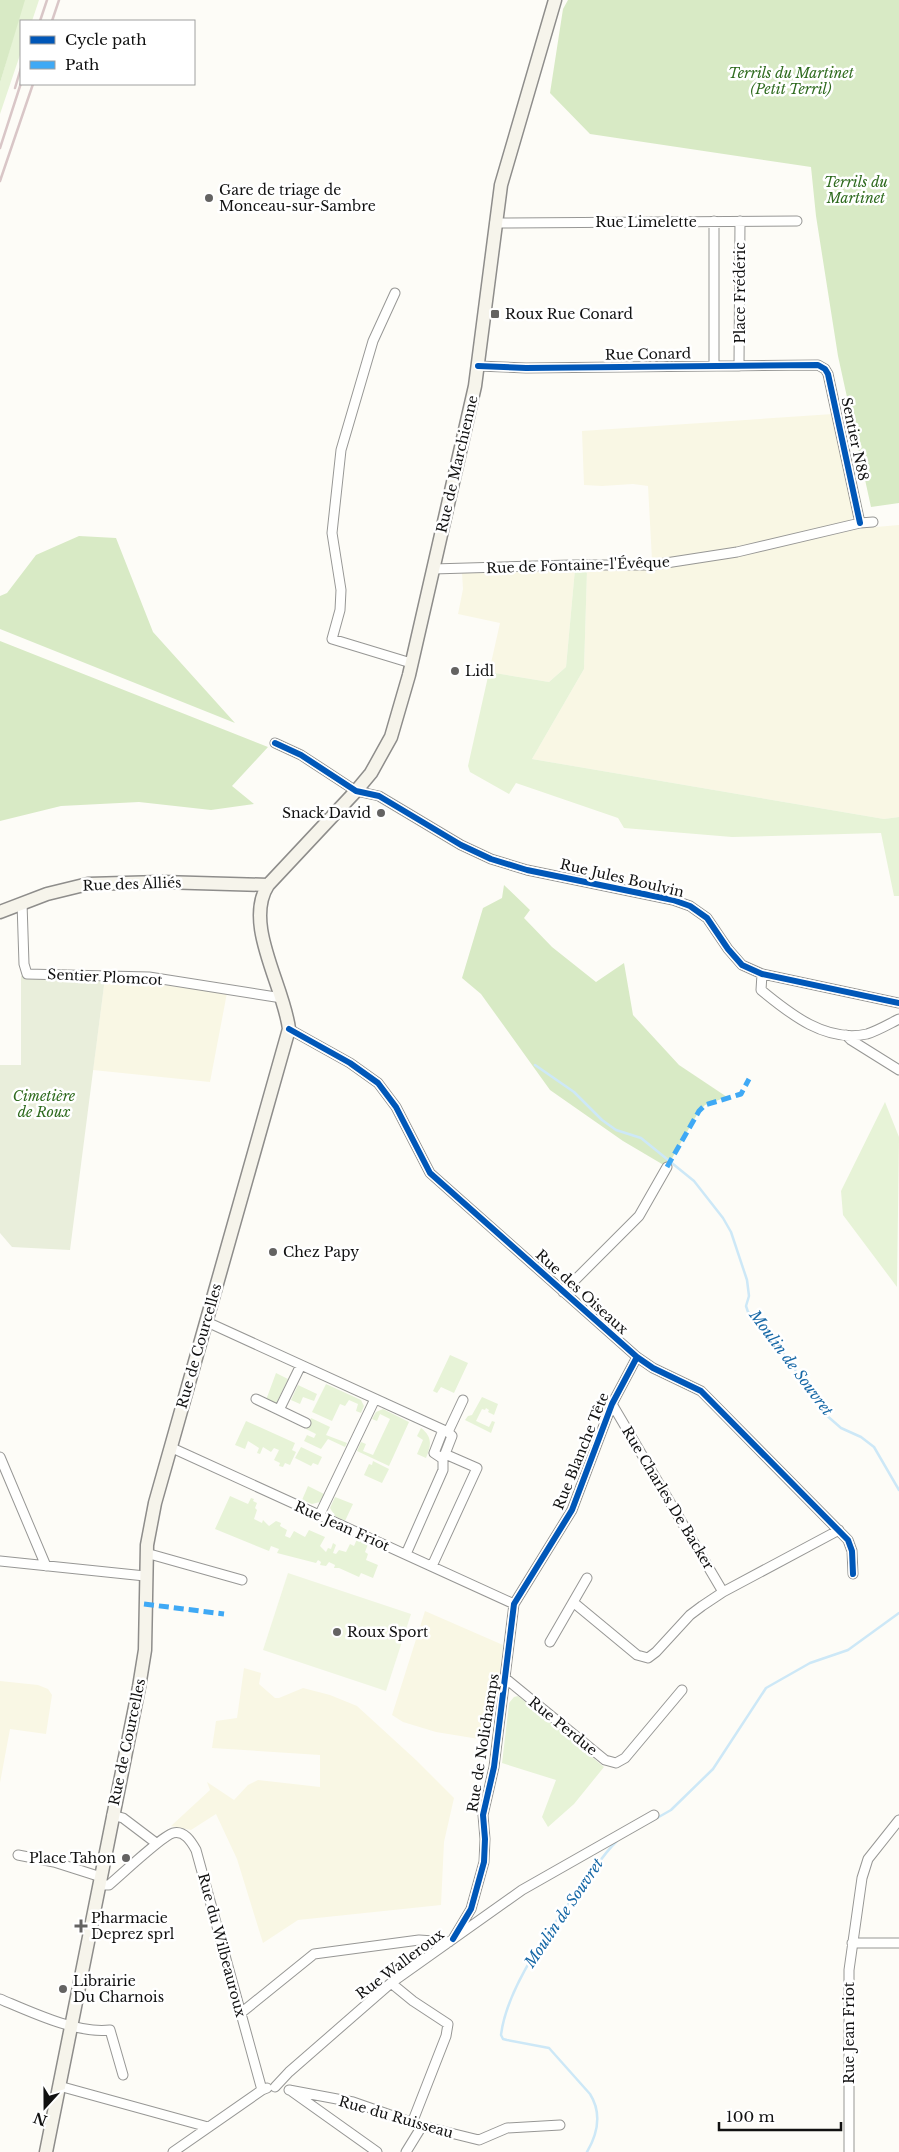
<svg xmlns="http://www.w3.org/2000/svg" width="899" height="2152" viewBox="0 0 899 2152" font-family="'Libre Baskerville',serif">
  <style>
    .farmland { fill: #f9f7e4 }
    .green { fill: #e7f3d7 }
    .forest { fill: #d8eac5 }
    .cemetery { fill: #e9eedb }
    .pitch { fill: #f0f6e1 }
    .lines { fill: none; stroke-linecap: round; stroke-linejoin: round }
    .stream { stroke: #cde8f7; stroke-width: 2.5 }
    .street-casing { stroke: #979795; stroke-width: 11 }
    .secondary-casing { stroke: #8e8d8b; stroke-width: 15 }
    .street { stroke: #fffffe; stroke-width: 9 }
    .secondary { stroke: #f6f4eb; stroke-width: 12 }
    .rail { stroke: #d9c6c7; stroke-width: 2.5 }
    .quiet { stroke: #3fa9f5; stroke-width: 5; stroke-dasharray: 10 5; stroke-linecap: butt }
    .cycleway-casing { stroke: #fff; stroke-width: 9 }
    .cycleway { stroke: #0057b8; stroke-width: 6 }
    .poi-dot { fill: #646362; stroke: #fff; stroke-width: 2 }
    .labels { text-anchor: middle; stroke-width: 5; stroke-linejoin: round; paint-order: stroke }
    .park-label { font-size: 14px; font-style: italic; fill: #2f6b1f; stroke: #fff }
    .poi-label { font-size: 14px; fill: #111; stroke: #fff; text-anchor: start }
    .street-label { font-size: 14px; fill: #111; stroke: #fff }
    .water-label { font-size: 15px; font-style: italic; fill: #1768a6; stroke: #fff }
  </style>
  <rect width="100%" height="100%" fill="#fdfcf7"/>
  <!-- farmland -->
  <path class="farmland" d="M833 414 854 515 849 522 732 548 690 556 652 560 648 486 633 484 602 486 584 485 582 431Z
    M899 525V817L884 819 532 759 584 669 587 571 647 569 705 562 825 536 864 528Z
    M575 569 566 667 549 682 489 672 500 623 458 614 463 589 462 573Z
    M105 978 227 993 210 1082 93 1070Z
    M425 1611 503 1645 491 1741 436 1732 403 1722 392 1715Z
    M244 1668 261 1673 259 1684 275 1698H279L303 1688 330 1695 357 1706 416 1760 454 1798 444 1842 441 1905 298 1920 263 1943 237 1859 216 1814 191 1830 171 1826 210 1790 207 1782 234 1800 248 1785 258 1780 320 1787V1755L212 1748 216 1721 237 1718Z
    M0 1681 38 1685 48 1689 52 1695 46 1734 10 1729 0 1783Z"/>
  <!-- green -->
  <path class="green" d="M24 0H39L32 21H21V52L0 114V83Z
    M575 569 587 571 584 669 532 759 884 819 899 817V896H894L881 833 732 837 624 828 618 818 516 783 509 794 470 772 468 766 489 672 549 682 566 667Z
    M885 1102 899 1137 897 1287 843 1215 841 1191Z
    M450 1355 468 1363 454 1393 441 1387 437 1393 433 1391Z
    M276 1373 288 1379 276 1404 266 1400Z
    M326 1384 361 1400 364 1406 361 1413 356 1411 358 1404 349 1400 345 1406 340 1404 332 1421 312 1412Z
    M298 1385 317 1394 314 1401 303 1397 300 1404 291 1400Z
    M482 1397 498 1404 494 1415 488 1412 489 1410 486 1408 485 1410 482 1409 476 1421 489 1427 492 1421 495 1422 491 1433 465 1420 468 1416 472 1415Z
    M383 1409 409 1422 389 1466 357 1451 361 1442 366 1444 363 1451 373 1455 390 1419 380 1414 377 1421 372 1419 376 1412Z
    M311 1418 330 1427 326 1435 347 1443 345 1447 328 1439 321 1449 304 1441 307 1435 314 1438 316 1434 306 1429Z
    M246 1421 295 1443 292 1450 296 1452 290 1465 285 1463 283 1467 279 1466 280 1463 274 1460 279 1450 274 1448 271 1452 263 1447 260 1454 257 1453 259 1448 248 1441 245 1449 235 1445Z
    M421 1428C433 1437 431 1446 426 1458L417 1454 423 1440 417 1436Z
    M301 1447 322 1457 318 1465 313 1463 311 1466 295 1458Z
    M373 1461 389 1469 382 1483 364 1475 369 1464 372 1465Z
    M308 1486 324 1494 320 1502 312 1504 302 1500Z
    M230 1496 248 1504 251 1498 254 1499 253 1501 257 1503 255 1508 257 1510 254 1519 262 1523 263 1520 269 1526 276 1521 281 1523 280 1526 287 1530 285 1536 290 1538 294 1531 305 1537 309 1530 325 1537 320 1546 326 1552 328 1548 331 1549 333 1543 336 1545 333 1553 336 1554 339 1550 346 1552 350 1544 354 1546 357 1539 368 1544 365 1552 368 1554 366 1560 378 1565 373 1578 361 1573 359 1577 339 1568H334L335 1565 329 1562 326 1566 320 1565 321 1562 318 1560 316 1563 277 1553 279 1549 271 1546 269 1551 215 1529Z
    M335 1497 353 1504 345 1521 335 1516 330 1508Z
    M518 1696 604 1767 574 1804 548 1827 542 1817 556 1780 502 1763 509 1703 514 1697Z"/>
  <!-- forest -->
  <path class="forest" d="M0 0H25L0 83Z
    M568 0H899V503L871 507 838 356 816 216 811 167 590 134 550 93 563 9Z
    M79 536 116 538 153 632 235 723 0 629V596L7 593 36 555Z
    M0 641 268 747 232 786 254 804 211 810 139 802 61 806 0 821Z
    M504 885 530 910 524 918 552 947 596 982 624 963 633 1015 679 1065 727 1097 705 1105 699 1111 667 1167 623 1141 550 1090 481 994 462 978 483 908 502 898Z"/>
  <!-- cemetery -->
  <path class="cemetery" d="M21 976 105 978 70 1250 12 1247 0 1233V1065H21Z"/>
  <!-- pitch -->
  <path class="pitch" d="M288 1573 411 1614 386 1691 263 1650Z"/>
  <g class="lines">
    <!-- stream -->
    <path class="stream" d="M535 1065 574 1092 602 1120 616 1130 641 1138 694 1181 723 1218 731 1232 747 1280 749 1296 746 1306 748 1312 763 1326 808 1387 825 1414 841 1428 861 1437 874 1447 899 1490
      M650 1822 671 1810 713 1769 766 1688 810 1663 848 1650 899 1613
      M587 2152C598 2133 602 2113 590 2094L549 2048 507 2040 503 2039 501 2035C507 1985 554 1923 584 1883 595 1869 603 1854 617 1841"/>
    <defs>
      <path id="street" d="M495 223 797 221
        M395 293 373 341 341 450 332 533 341 590 340 610 332 639 411 663
        M478 366 526 368 818 365 825 369 828 374 860 523
        M714 366V221
        M739 366 740 221
        M433 569 571 565H653L737 552 860 523 873 522
        M275 743 301 755 356 791 379 796 461 845 491 859 527 870 673 900 690 906 707 918 728 949 742 965 762 974 899 1003
        M22 903 24 964 27 974 149 977 282 998
        M762 974 761 990C790 1014 826 1043 867 1034 877 1031 889 1024 899 1019
        M289 1029 350 1063 378 1083 396 1107 430 1173 637 1357 653 1368 701 1391 848 1540 852 1551 853 1574
        M846 1035 851 1040 899 1070
        M563 1292 639 1216 667 1167
        M207 1322 448 1432 452 1436 443 1459V1470L406 1554
        M256 1399 279 1410 301 1365
        M612 1404 723 1592
        M279 1410 306 1423
        M448 1432 463 1400
        M170 1447 514 1604
        M0 1457 46 1566
        M443 1459 434 1453 443 1430
        M319 1516 375 1399
        M146 1553 242 1580
        M0 1561 145 1576
        M432 1566 477 1468 445 1454
        M573 1602 637 1655 648 1658 656 1652 690 1615 702 1606 723 1592 839 1530
        M550 1642 587 1578
        M505 1678 605 1760 616 1763 625 1758 682 1690
        M112 1815 123 1818 156 1843
        M18 1855 54 1862 101 1877
        M99 1885H109C121 1875 162 1836 173 1833 184 1830 191 1841 196 1850L262 2090
        M453 1939 471 1909 484 1862 485 1839 483 1815 494 1767 514 1604 572 1510 612 1404 637 1357
        M852 1943H899
        M391 1983 413 2001 448 2024 446 2036 412 2123
        M0 1999C31 2012 77 2034 110 2030L123 2075
        M241 2013 314 1954 419 1940 449 1942
        M59 2086 208 2127
        M275 2087 289 2072 391 1983 522 1890 654 1815
        M289 2090 353 2102 422 2126 479 2140 507 2128 560 2125
        M290 2090 377 2152
        M173 2152 262 2090 267 2088
        M406 2152 422 2126
        M849 2152V1970L862 1878 868 1859 899 1820"/>
      <path id="secondary" d="M0 912 47 894 88 884 161 882 268 885
        M46 2152 139 1687 145 1650 147 1545 155 1503 289 1029C284 986 243 924 268 885L356 791 371 773 391 737 409 675 475 386 501 185 555 0"/>
    </defs>
    <!-- street casing -->
    <use href="#street" class="street-casing"/>
    <!-- secondary casing -->
    <use href="#secondary" class="secondary-casing"/>
    <!-- street -->
    <use href="#street" class="street"/>
    <!-- secondary -->
    <use href="#secondary" class="secondary"/>
    <!-- rail -->
    <path class="rail" d="M40 21 47 0
      M52 21 59 0
      M15 88 21 68
      M0 148 21 83
      M0 181 33 84"/>
    <!-- quiet -->
    <path class="quiet" d="M667 1167 699 1111 705 1105 741 1094 749 1079
      M144 1604 224 1614"/>
    <defs>
      <path id="cycleway" d="M478 366 526 368 818 365 825 369 828 374 860 523
        M275 743 301 755 356 791 379 796 461 845 491 859 527 870 673 900 690 906 707 918 728 949 742 965 762 974 899 1003
        M289 1029 350 1063 378 1083 396 1107 430 1173 637 1357 653 1368 701 1391 848 1540 852 1551 853 1574
        M453 1939 471 1909 484 1862 485 1839 483 1815 494 1767 514 1604 572 1510 612 1404 637 1357"/>
    </defs>
    <!-- cycleway casing -->
    <use href="#cycleway" class="cycleway-casing"/>
    <!-- cycleway -->
    <use href="#cycleway" class="cycleway"/>
  </g>
  <!-- markers -->
  <g class="poi-dot">
    <circle cx="209" cy="198" r="5"/>
    <rect x="490" y="309" width="10" height="10" rx="2.5"/>
    <circle cx="455" cy="671" r="5"/>
    <circle cx="381" cy="813" r="5"/>
    <circle cx="273" cy="1252" r="5"/>
    <circle cx="337" cy="1632" r="5"/>
    <circle cx="126" cy="1858" r="5"/>
    <path d="M78.5 1918.5h5v5h5v5h-5v5h-5v-5h-5v-5h5z"/>
    <circle cx="63" cy="1989" r="5"/>
  </g>
  <g class="labels">
    <!-- park labels -->
    <g class="park-label">
      <text x="791" y="78">Terrils du Martinet<tspan x="791" dy="16">(Petit Terril)</tspan></text>
      <text x="856" y="187">Terrils du<tspan x="856" dy="16">Martinet</tspan></text>
      <text x="44" y="1101">Cimetière<tspan x="44" dy="16">de Roux</tspan></text>
    </g>
    <!-- poi labels -->
    <g class="poi-label">
      <text x="219" y="195">Gare de triage de<tspan x="219" dy="16">Monceau-sur-Sambre</tspan></text>
      <text x="505" y="319">Roux Rue Conard</text>
      <text x="465" y="676">Lidl</text>
      <text x="371" y="818" text-anchor="end">Snack David</text>
      <text x="283" y="1257">Chez Papy</text>
      <text x="347" y="1637">Roux Sport</text>
      <text x="116" y="1863" text-anchor="end">Place Tahon</text>
      <text x="91" y="1923">Pharmacie<tspan x="91" dy="16">Deprez sprl</tspan></text>
      <text x="73" y="1986">Librairie<tspan x="73" dy="16">Du Charnois</tspan></text>
    </g>
    <!-- street labels -->
    <g class="street-label">
      <text x="646" y="227">Rue Limelette</text>
      <text transform="translate(740 293) rotate(-90)" y="5">Place Frédéric</text>
      <text transform="translate(648 354) rotate(-1)" y="5">Rue Conard</text>
      <text transform="translate(855 439) rotate(78)" y="5">Sentier N88</text>
      <text transform="translate(457 464) rotate(-77)" y="5">Rue de Marchienne</text>
      <text transform="translate(578 565) rotate(-2)" y="5">Rue de Fontaine-l'Évêque</text>
      <text transform="translate(622 878) rotate(13)" y="5">Rue Jules Boulvin</text>
      <text transform="translate(132 884) rotate(-2)" y="5">Rue des Alliés</text>
      <text transform="translate(105 977) rotate(3)" y="5">Sentier Plomcot</text>
      <text transform="translate(582 1292) rotate(42)" y="5">Rue des Oiseaux</text>
      <text transform="translate(199 1346) rotate(-74)" y="5">Rue de Courcelles</text>
      <text transform="translate(581 1451) rotate(-68)" y="5">Rue Blanche Tête</text>
      <text transform="translate(668 1498) rotate(59)" y="5">Rue Charles De Backer</text>
      <text transform="translate(342 1526) rotate(24)" y="5">Rue Jean Friot</text>
      <text transform="translate(563 1726) rotate(39)" y="5">Rue Perdue</text>
      <text transform="translate(127 1742) rotate(-78)" y="5">Rue de Courcelles</text>
      <text transform="translate(483 1743) rotate(-81)" y="5">Rue de Nolichamps</text>
      <text transform="translate(222 1945) rotate(75)" y="5">Rue du Wilbeauroux</text>
      <text transform="translate(400 1964) rotate(-37)" y="5">Rue Walleroux</text>
      <text transform="translate(849 2033) rotate(-90)" y="5">Rue Jean Friot</text>
      <text transform="translate(396 2117) rotate(16)" y="5">Rue du Ruisseau</text>
    </g>
    <!-- water labels -->
    <g class="water-label">
      <text transform="translate(791 1363) rotate(53)" y="5">Moulin de Souvret</text>
      <text transform="translate(564 1913) rotate(-56)" y="5">Moulin de Souvret</text>
    </g>
  </g>
  <!-- legend -->
  <rect x="20" y="20" width="175" height="65" fill="#ffffff" stroke="#a0a0a0"/>
  <rect x="30" y="36" width="25" height="8" fill="#0057b8" stroke="#a0a0a0"/>
  <text x="65" y="45" font-size="15" fill="#111111">Cycle path</text>
  <rect x="30" y="61" width="25" height="8" fill="#3fa9f5" stroke="#a0a0a0"/>
  <text x="65" y="70" font-size="15" fill="#111111">Path</text>
  <!-- north arrow -->
  <g transform="translate(45 2107) rotate(201)" stroke="#ffffff" stroke-width="4" paint-order="stroke">
  <path d="M0-4L9 19L0 12L-9 19Z" fill="#111111"/>
  <text y="-8" font-size="14" font-weight="bold" text-anchor="middle" fill="#111111">N</text>
  </g>
  <!-- scale -->
  <path d="M719 2122v8h122v-8" fill="none" stroke="#111111" stroke-width="2.5"/>
  <text x="726" y="2122" font-size="15" fill="#111111" stroke="#ffffff" stroke-width="4" paint-order="stroke">100 m</text>
</svg>
